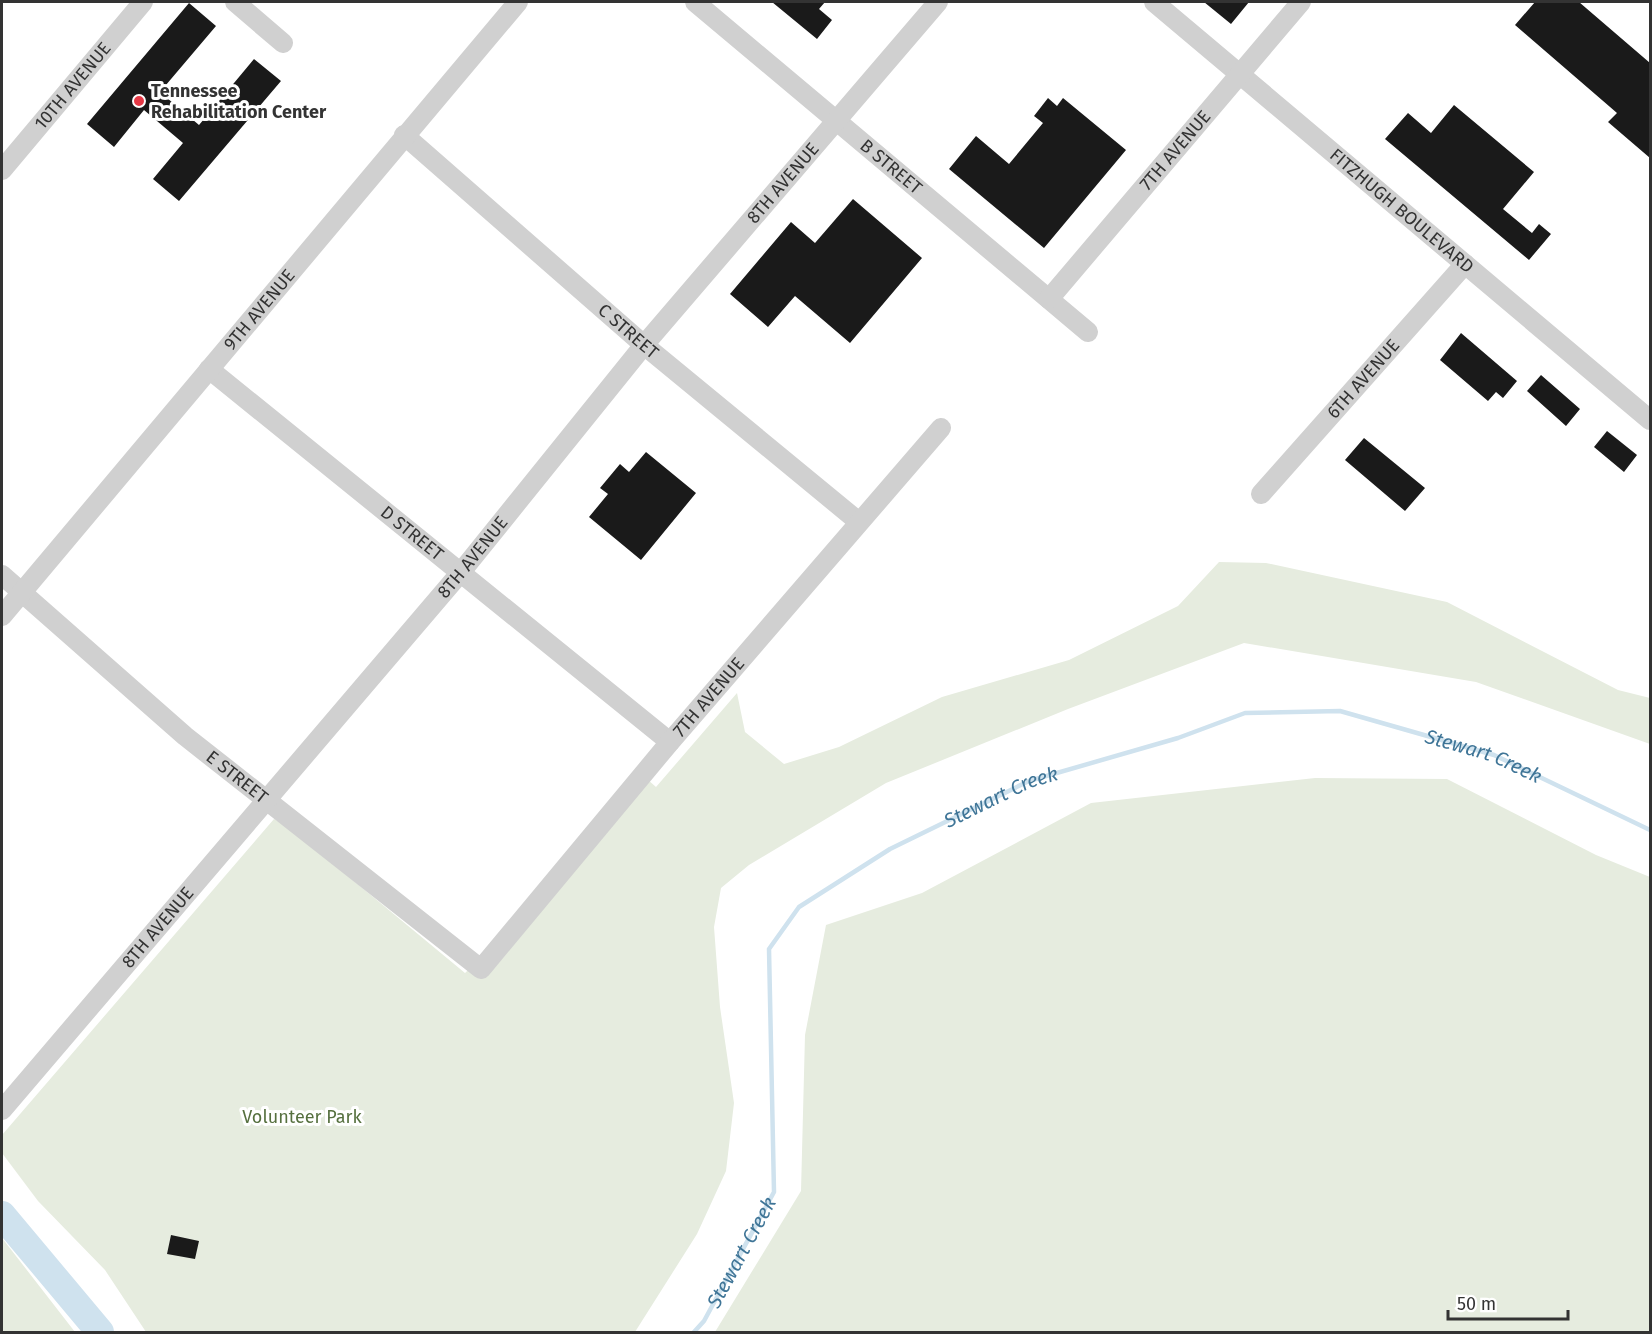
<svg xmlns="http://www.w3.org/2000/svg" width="1652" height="1334" viewBox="0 0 1652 1334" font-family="'Fira Sans',sans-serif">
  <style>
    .green { fill: #e6ecdf }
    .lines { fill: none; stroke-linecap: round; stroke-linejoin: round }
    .stream { stroke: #cfe2ee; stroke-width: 4.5 }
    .river { stroke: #cfe2ee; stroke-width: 28 }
    .building { fill: #1a1a1a }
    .street { stroke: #d0d0d0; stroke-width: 20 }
    .poi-dot { fill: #e63946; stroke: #fff; stroke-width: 2 }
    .labels { text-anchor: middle; stroke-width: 6; stroke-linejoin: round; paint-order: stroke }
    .street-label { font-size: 18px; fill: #333; stroke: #fff }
    .poi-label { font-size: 18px; font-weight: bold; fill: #333; stroke: #fff; text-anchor: start }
    .park-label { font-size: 18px; fill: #56703f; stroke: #fff }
    .water-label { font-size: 20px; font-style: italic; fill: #3f7597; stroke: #fff }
  </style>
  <rect width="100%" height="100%" fill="#fff"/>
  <!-- green -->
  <path class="green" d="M1219 562 1266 563 1447 602 1618 690 1650 698V744L1476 682 1244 643 1068 709 886 783 749 865 721 888 714 927 720 1007 734 1103 726 1171 697 1234 635 1332H146L105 1270 38 1201 2 1153V1135L274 819 291 829 465 973 494 945 639 772 656 787 737 693 745 732 784 764 839 747 942 697 1069 660 1178 606Z
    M1315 778 1447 779 1596 855 1650 877V1332H715L801 1191 805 1035 826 925 922 893 1091 803Z
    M2 1238 75 1332H2Z"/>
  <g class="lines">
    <!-- stream -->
    <path class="stream" id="s1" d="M694 1332 704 1321 774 1192 769 949 799 907 890 849 1029 781 1178 738 1245 713 1340 711 1494 755 1650 830"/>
    <!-- river -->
    <path class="river" d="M2 1215 100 1332"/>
  </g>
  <!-- building -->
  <path class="building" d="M772 2H825L819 9 832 20 817 39Z
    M1204 2H1249L1231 24Z
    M1535 2H1579L1650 63V158L1608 122 1617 113 1515 25Z
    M189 3 216 26 160 92 199 125 254 59 281 81 179 201 153 179 183 143 144 110 114 147 87 124Z
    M1048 98 1057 106 1063 98 1126 150 1044 248 949 169 976 136 1009 164 1043 123 1034 116Z
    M1454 105 1534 172 1503 209 1532 233 1539 224 1551 234 1529 260 1385 139 1408 113 1431 133Z
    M853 199 922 258 850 343 795 296 768 327 730 294 791 222 815 243Z
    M1461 333 1517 381 1503 398 1496 392 1488 401 1440 360Z
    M1541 375 1580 409 1566 426 1527 391Z
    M1607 431 1637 455 1624 472 1594 447Z
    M1364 438 1425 488 1405 511 1345 460Z
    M646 452 696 493 641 560 589 517 608 494 600 488 620 464 629 472Z
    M171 1235 199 1241 195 1259 167 1254Z"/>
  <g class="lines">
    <!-- street -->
    <g class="street">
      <path d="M235 2 283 43"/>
      <path id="s2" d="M695 2 1088 332"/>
      <path id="s3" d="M1154 2 1650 420"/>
      <path id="s4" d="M404 135 644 345 859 522"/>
      <path id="s5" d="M2 170 143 2"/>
      <path id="s6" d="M1049 299 1301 2"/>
      <path id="s7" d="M209 369 670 742"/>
      <path id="s8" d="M1261 494 1465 264"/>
      <path id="s9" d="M2 575 185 736 481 969 670 742 941 428"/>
      <path id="s10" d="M2 616 518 2"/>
      <path id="s11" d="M2 1110 461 572 644 345 938 2"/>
    </g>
  </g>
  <!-- markers -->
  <circle class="poi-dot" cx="139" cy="101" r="6"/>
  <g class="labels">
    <!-- street labels -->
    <g class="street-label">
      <text dy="6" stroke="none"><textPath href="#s5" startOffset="110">10TH AVENUE</textPath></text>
      <text dy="6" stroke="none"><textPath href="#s6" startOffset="195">7TH AVENUE</textPath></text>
      <text dy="6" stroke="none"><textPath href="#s2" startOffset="256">B STREET</textPath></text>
      <text dy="6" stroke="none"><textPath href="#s11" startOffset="1212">8TH AVENUE</textPath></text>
      <text dy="6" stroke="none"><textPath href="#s3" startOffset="324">FITZHUGH BOULEVARD</textPath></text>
      <text dy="6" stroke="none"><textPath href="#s10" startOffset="400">9TH AVENUE</textPath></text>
      <text dy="6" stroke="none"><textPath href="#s4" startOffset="298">C STREET</textPath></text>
      <text dy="6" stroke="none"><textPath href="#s8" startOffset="154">6TH AVENUE</textPath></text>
      <text dy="6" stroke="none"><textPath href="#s7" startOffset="261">D STREET</textPath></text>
      <text dy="6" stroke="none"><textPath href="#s11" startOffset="726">8TH AVENUE</textPath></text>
      <text dy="6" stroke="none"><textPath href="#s9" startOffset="975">7TH AVENUE</textPath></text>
      <text dy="6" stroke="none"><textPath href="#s9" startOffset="310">E STREET</textPath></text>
      <text dy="6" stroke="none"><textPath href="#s11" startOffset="240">8TH AVENUE</textPath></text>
    </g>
    <!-- poi labels -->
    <g class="poi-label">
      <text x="151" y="97">Tennessee<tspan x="151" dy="21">Rehabilitation Center</tspan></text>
    </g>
    <!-- park labels -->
    <g class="park-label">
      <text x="302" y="1123">Volunteer Park</text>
    </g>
    <!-- water labels -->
    <g class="water-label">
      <text dy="7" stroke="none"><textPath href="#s1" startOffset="1191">Stewart Creek</textPath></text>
      <text dy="7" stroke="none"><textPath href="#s1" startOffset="687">Stewart Creek</textPath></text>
      <text dy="7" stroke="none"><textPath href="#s1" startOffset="93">Stewart Creek</textPath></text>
    </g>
  </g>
  <!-- border -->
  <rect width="1652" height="1334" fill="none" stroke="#333333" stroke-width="6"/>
  <!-- scale -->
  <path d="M1448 1310v9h120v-9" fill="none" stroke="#333333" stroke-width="3"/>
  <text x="1457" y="1310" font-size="18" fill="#333333" stroke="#ffffff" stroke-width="4.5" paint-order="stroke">50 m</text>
</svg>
